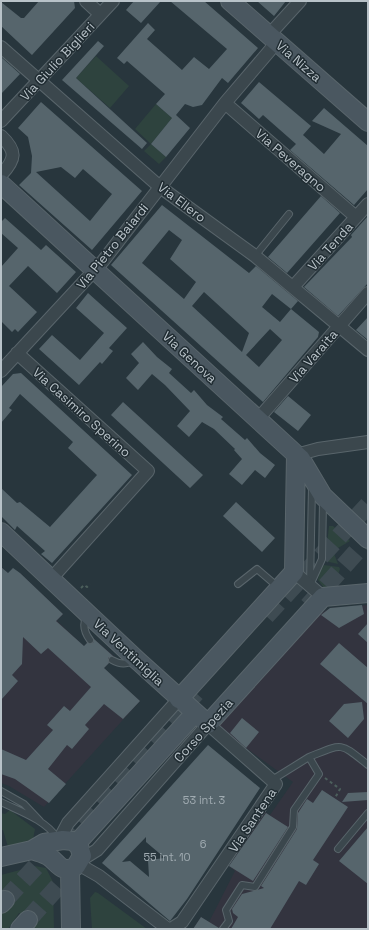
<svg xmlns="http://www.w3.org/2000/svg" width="369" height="930" viewBox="0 0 369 930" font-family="'Space Grotesk',sans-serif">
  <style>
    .medical { fill: #33343f }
    .green { fill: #2e433e }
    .building { fill: #56656c; fill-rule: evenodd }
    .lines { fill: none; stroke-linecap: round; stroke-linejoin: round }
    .secondary-tunnel { stroke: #3e4b52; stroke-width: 18; stroke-dasharray: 18 9; stroke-linecap: butt }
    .lane-casing { stroke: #59656b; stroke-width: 8 }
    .street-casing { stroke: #59656b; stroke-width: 14 }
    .secondary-casing { stroke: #59656b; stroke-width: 20 }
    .path { stroke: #4c5f5c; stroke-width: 2; stroke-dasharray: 3 3; stroke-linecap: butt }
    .lane { stroke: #3b474d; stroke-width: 6 }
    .street { stroke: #3b474d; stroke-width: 12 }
    .secondary { stroke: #4a5760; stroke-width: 18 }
    .labels { text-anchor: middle; stroke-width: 3; stroke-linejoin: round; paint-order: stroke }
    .number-label { font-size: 11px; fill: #a0abb1 }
    .street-label { font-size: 13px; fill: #b8c2c8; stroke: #202c32 }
  </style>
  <rect width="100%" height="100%" fill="#28363d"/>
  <!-- medical -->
  <path class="medical" d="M1 567 8 573H20L63 614 57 621 84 646 93 638 115 657 104 668 140 701 44 807 9 786 1 783Z
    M368 605V929H193L201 917 209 922 235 871 229 866 265 812 270 815 293 782 246 748 219 726 320 614 330 608Z"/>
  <!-- green -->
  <path class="green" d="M96 56 129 86 110 108 76 78Z
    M156 104 172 118 151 144 166 157 159 164 144 151 151 144 135 129Z
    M329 526H333L350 541 333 551 338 564 325 561Z
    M324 565 339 567 340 569 333 591 324 588 318 580 319 572Z
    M10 810 35 829 33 839 8 847 3 830H1V813L5 814Z
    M35 866 46 868 53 882 54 929H27L32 921 19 913 8 929H1V875Z
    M95 892 98 893 147 929H92L90 898Z"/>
  <!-- building -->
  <path class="building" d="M39 1H74L75 8 32 55 1 26V2L21 18H24Z
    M134 1H161L141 23 126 10Z
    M170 1H204L258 48 228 83 222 78 202 105 193 107 185 104 176 115 190 128 166 157 151 144 172 118 156 104 165 94 127 61 124 64 117 58 148 23 155 30 147 39 182 70 194 57 209 69 227 49Z
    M257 1H286L274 16Z
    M98 41 104 46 76 78 147 143 142 149 62 80Z
    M1 57 20 74 1 94Z
    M259 82 311 126 303 135 324 154 341 134 312 121 324 108 368 146V189L354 205 290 150 296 144 263 115 259 119 241 103Z
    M41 102 142 191 92 250 19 185 31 173 32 156 28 137 18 128ZM61 167 75 178 83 169 112 194 90 221 36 172Z
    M321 196 340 213 287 273 268 257Z
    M162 205 249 273 256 266 298 301 291 309 319 332 318 337 263 402 111 265ZM169 230 182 240 170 259 196 282 184 299 142 263ZM204 292 249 333 242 352 192 306ZM272 294 291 309 280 322 262 307ZM270 329 282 340 259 367 246 355Z
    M368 216V283L338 316 304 287 352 237 351 235Z
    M5 218 41 250 46 245 76 272 57 293 28 266 9 286 37 312 18 332 15 329 12 332 1 321V267L18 248 1 233V222Z
    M88 293 127 328 109 348 113 351 102 364 100 362 79 385 39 349 52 335 80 360 104 333 76 308Z
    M368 317V340L356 330Z
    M143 342 157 357 172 369 169 373 191 393 194 390 207 405 223 417 221 419 245 440 247 438 260 453 275 465 265 478 255 470 242 485 229 474 242 459 234 450 235 449 214 429 202 422 189 437 177 426 190 411 165 385 152 374 138 390 126 378 139 363 131 354Z
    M21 373 132 475 52 563 41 554 45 551 17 526 15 530 1 516V488L17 503 20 502 50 527 97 475 68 448 73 442 20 394 9 408 12 410 1 423V387L13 374Z
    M288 396 311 415 298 431 274 412Z
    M123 402 203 475 190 488 111 415Z
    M236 502 275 538 262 552 223 516Z
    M1 567 8 573 13 568 20 573 63 614 56 621 84 646 87 643H93L94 639 113 656 108 658 109 663 104 668 140 701 123 719 104 704 85 725 89 729 72 749 67 745 48 769 66 784 49 803 15 779 1 774V749L26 760 53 730 47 725 64 706 70 711 91 687 48 648 41 654 23 637 22 664 12 675 18 681 1 700Z
    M362 605 364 614 339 628 321 615 330 608Z
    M368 623V643L358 634Z
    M339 643 368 668V704L320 664Z
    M362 702 364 719 348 738 329 721 344 704Z
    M242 718 259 732 246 748 230 733Z
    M208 745 260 788 187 899 170 921 102 863ZM146 837V842L165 858 148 860 149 877 130 861 122 862Z
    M322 790 348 807 313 860 319 864 306 885 299 881 270 929H231L238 917 233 913 232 909 242 894 264 888 261 886 297 829 298 813 307 799 313 803Z
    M368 792V800L342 802 348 793Z
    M266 813 288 827 253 881 229 866Z
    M368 827V884L339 861Z
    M201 917 219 928V929H193Z"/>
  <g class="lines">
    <!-- secondary-tunnel -->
    <path class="secondary-tunnel" d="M308 606 368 539
      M266 616 368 505
      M5 900 196 693
      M28 920 78 864"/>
    <defs>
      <path id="lane" d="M255 256 289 214
        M311 583 322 559 323 501
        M238 584 257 569 278 587
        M310 585 312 487
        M87 615C82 624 84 632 90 640
        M112 660C121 665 126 664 135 661
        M309 757C344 743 339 742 368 765
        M1 791 24 804 40 821
        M1 802C19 811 46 820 57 838
        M338 849 368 813
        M223 929 229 921 226 910 242 885 255 887 293 827 294 810 319 774 309 757 272 780"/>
      <path id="street" d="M86 1 100 14
        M269 35 300 1
        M1 47 160 187 255 256 368 350
        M225 103 356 217
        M1 121 113 1
        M1 136C17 151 16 159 1 175
        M293 287 368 204
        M17 353 148 471 51 579
        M1 371 103 261 225 103 277 42
        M258 419 368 293
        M296 455 318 449 368 442
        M294 572 323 597
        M58 842 68 823 179 699
        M81 860 97 850 208 724 276 784 182 922 171 929
        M78 864 99 876 168 929"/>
      <path id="secondary" d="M230 1 368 122
        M1 184 301 459 323 496 368 539
        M1 532 137 660 208 724 323 597 368 593
        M179 699 294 572 296 455
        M77 843 195 713
        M1 857 32 850 44 843 63 840 73 841 79 846 82 856 76 866C61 875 58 862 48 856 43 853 37 852 32 850
        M70 869 71 929
        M1 904 5 900
        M20 929 28 920"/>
    </defs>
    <!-- lane casing -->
    <use href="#lane" class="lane-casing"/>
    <!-- street casing -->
    <use href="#street" class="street-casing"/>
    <!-- secondary casing -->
    <use href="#secondary" class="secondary-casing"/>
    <!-- path -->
    <path class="path" d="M81 588 84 585 87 587 90 584
      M325 778 340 789 335 798"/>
    <!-- lane -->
    <use href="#lane" class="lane"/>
    <!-- street -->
    <use href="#street" class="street"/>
    <!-- secondary -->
    <use href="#secondary" class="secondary"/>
  </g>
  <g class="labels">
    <!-- number labels -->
    <g class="number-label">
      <text x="204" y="804">53 int. 3</text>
      <text x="203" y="848">6</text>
      <text x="167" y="861">55 int. 10</text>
    </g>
    <!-- street labels -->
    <g class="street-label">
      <text transform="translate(57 61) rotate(-47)" y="5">Via Giulio Biglieri</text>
      <text transform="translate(299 61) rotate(41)" y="5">Via Nizza</text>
      <text transform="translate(291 160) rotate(41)" y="5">Via Peveragno</text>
      <text transform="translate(182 202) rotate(37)" y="5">Via Ellero</text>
      <text transform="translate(112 246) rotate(-51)" y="5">Via Pietro Baiardi</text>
      <text transform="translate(330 246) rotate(-48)" y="5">Via Tenda</text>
      <text transform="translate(313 356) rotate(-49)" y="5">Via Varaita</text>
      <text transform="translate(190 357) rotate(43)" y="5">Via Genova</text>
      <text transform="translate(82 412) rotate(42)" y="5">Via Casimiro Sperino</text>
      <text transform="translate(129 652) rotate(43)" y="5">Via Ventimiglia</text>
      <text transform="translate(203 730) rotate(-48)" y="5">Corso Spezia</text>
      <text transform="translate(252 820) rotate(-56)" y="5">Via Santena</text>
    </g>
  </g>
  <!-- border -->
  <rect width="369" height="930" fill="none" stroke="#b8c2c8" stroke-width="4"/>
</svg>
